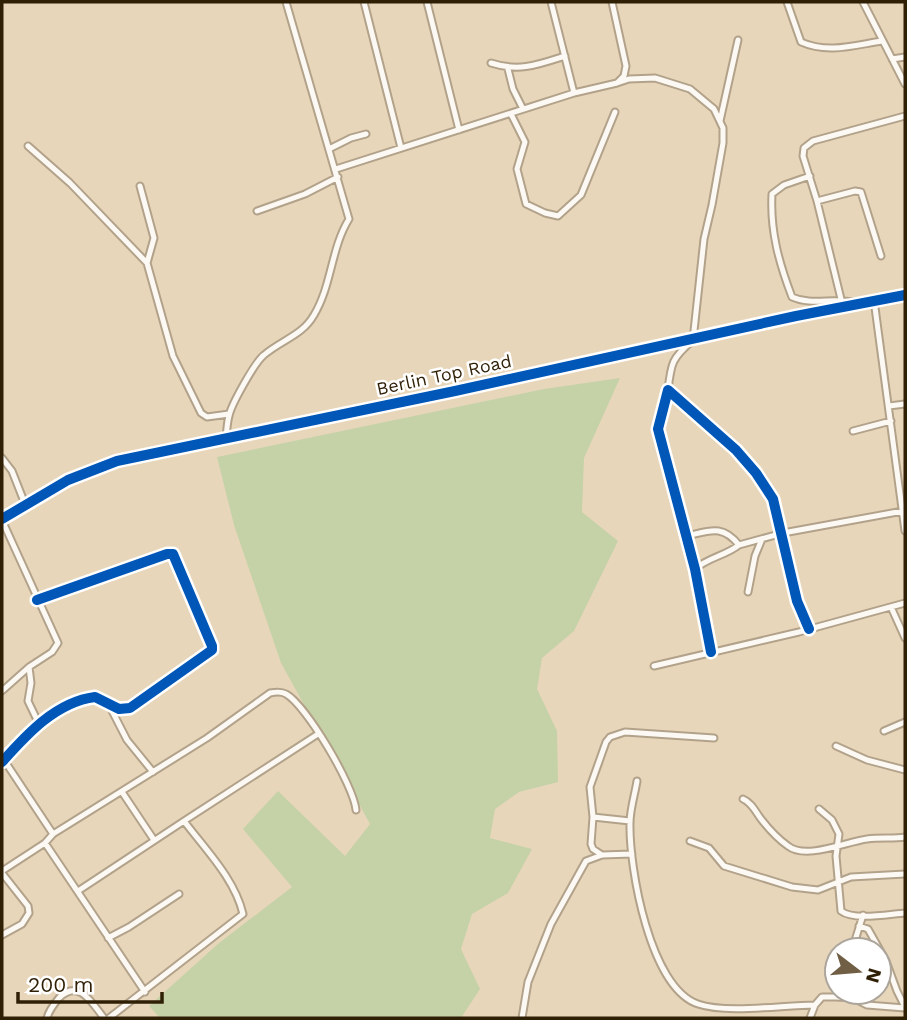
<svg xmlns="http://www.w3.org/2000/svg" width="907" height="1020" viewBox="0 0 907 1020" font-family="'Work Sans',sans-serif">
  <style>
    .green { fill: #c5d2a7 }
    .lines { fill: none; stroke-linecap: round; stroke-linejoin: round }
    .minor-casing { stroke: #b2a28a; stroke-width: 9 }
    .minor { stroke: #fcf9f5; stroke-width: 5 }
    .cycleway-casing { stroke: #fff; stroke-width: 15 }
    .cycleway { stroke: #0057b8; stroke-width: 10 }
    .labels { text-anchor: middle; stroke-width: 5; stroke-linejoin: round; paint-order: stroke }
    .street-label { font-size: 18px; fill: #2f1f05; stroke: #fff }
  </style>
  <rect width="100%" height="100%" fill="#e8d6bb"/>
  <!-- green -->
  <path class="green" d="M620 378 584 458 582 512 618 541 574 631 542 658 537 689 557 731 558 782 519 792 495 809 490 838 532 849 508 893 472 914 461 949 480 989 461 1018H160L149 1006 219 943 292 887 243 829 278 791 345 856 370 824 281 663 234 525 217 457 544 389Z"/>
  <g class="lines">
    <defs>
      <path id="minor" d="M364 2 401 148
        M427 2 459 130
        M551 2 574 93
        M787 2 801 42C828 54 855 45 882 41
        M863 2 905 84
        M892 59 905 57
        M491 63C519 72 537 65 565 56
        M508 69 513 89 523 109
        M617 83 629 79 655 78 690 89 714 109 723 128V143L712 205 704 239 693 340C672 358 671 363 668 390
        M511 114 525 142 517 169 526 204 545 213 558 216 581 195 615 112
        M720 121 738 40
        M28 146 70 183 147 263
        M329 149 351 138 366 134
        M336 169 574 93 617 83 624 76 626 66 612 2
        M810 176 784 185 772 194C770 231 779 263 792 297 812 306 834 297 856 303
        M140 186 154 238 147 263 173 356 201 413 207 417 229 414
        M817 201 855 191 861 192 881 256
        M257 211 305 194 338 177
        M841 299 817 201 803 156 804 148 813 141 905 116
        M874 300 905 531
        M889 406 905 404
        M853 431 891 421
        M226 437C227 430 227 423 229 416 231 405 255 362 264 355 281 340 302 336 314 315 332 285 331 248 349 219L286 2
        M2 458 12 471 25 504
        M2 519 68 480 117 461 455 391 796 316 905 295
        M2 520 58 643 52 652 29 667 31 683 28 701 39 724
        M686 536C710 531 722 524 739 545 725 556 709 557 695 569
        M739 545 783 533 903 511
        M748 592 755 556 762 539
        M891 607 905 638
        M711 652 695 569 658 429 668 390 736 450 756 473 773 499 797 601 809 629
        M654 666 799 632 905 603
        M2 691 29 667
        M109 705 127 740 153 772
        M884 731 905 722
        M836 746 867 760 905 770
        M4 760 53 834 45 843
        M2 762C27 734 56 702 95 697L119 709 130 708 212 650V646L173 554H167L37 600
        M637 781C635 794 630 809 630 823 629 868 650 988 698 1004 727 1014 783 1005 815 1005
        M122 792 154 840
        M743 799C752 803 755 811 761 819 768 828 778 839 788 846 806 860 845 842 867 839 880 837 893 839 905 837
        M819 809 832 820 839 834 836 856 841 911C854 921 889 914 905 913
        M593 817 591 844 593 849 602 855
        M630 821 593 817 590 787 606 742 610 737 625 732 714 738
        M53 834 207 738 270 693C275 692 281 691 286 694 306 705 354 786 356 810
        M690 841 709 848 724 866 792 887 818 890 851 877 905 874
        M2 871 45 843 145 992
        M2 873 28 906 29 913 22 924 2 935
        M78 891 184 821
        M859 926 868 929 886 961 897 991 905 1007
        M108 938 129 927 179 894
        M852 950 863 915
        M836 997 853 998 867 1005 905 1008
        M47 1018C49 1010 54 1004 59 998 79 978 92 1003 104 1018
        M109 1018 243 914C235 879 205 849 184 821L318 734
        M522 1018 528 982 551 924 586 861 602 855 632 854
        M810 1018 815 1005 822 997H836L838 992"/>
    </defs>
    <!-- minor casing -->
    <use href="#minor" class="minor-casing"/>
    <!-- minor -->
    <use href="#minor" class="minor"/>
    <defs>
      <path id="cycleway" d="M2 519 68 480 117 461 455 391 796 316 905 295
        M711 652 695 569 658 429 668 390 736 450 756 473 773 499 797 601 809 629
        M2 762C27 734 56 702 95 697L119 709 130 708 212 650V646L173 554H167L37 600"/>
    </defs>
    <!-- cycleway casing -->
    <use href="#cycleway" class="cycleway-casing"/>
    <!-- cycleway -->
    <use href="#cycleway" class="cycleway"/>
  </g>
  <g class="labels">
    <!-- street labels -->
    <g class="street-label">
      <text transform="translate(444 375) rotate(-12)" y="6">Berlin Top Road</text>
    </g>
  </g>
  <!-- border -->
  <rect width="907" height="1020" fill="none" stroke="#2f1f05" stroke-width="7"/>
  <!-- north arrow -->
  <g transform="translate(858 971) rotate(106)"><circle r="33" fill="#ffffff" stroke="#aca59b" stroke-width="2"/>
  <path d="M0-5L12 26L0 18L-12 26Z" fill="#705f45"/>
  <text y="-10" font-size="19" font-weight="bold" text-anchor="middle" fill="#2f1f05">N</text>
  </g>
  <!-- scale -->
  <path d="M18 992v10h144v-10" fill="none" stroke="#2f1f05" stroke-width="3.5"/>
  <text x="28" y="992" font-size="21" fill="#2f1f05" stroke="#ffffff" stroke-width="5" paint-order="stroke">200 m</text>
</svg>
